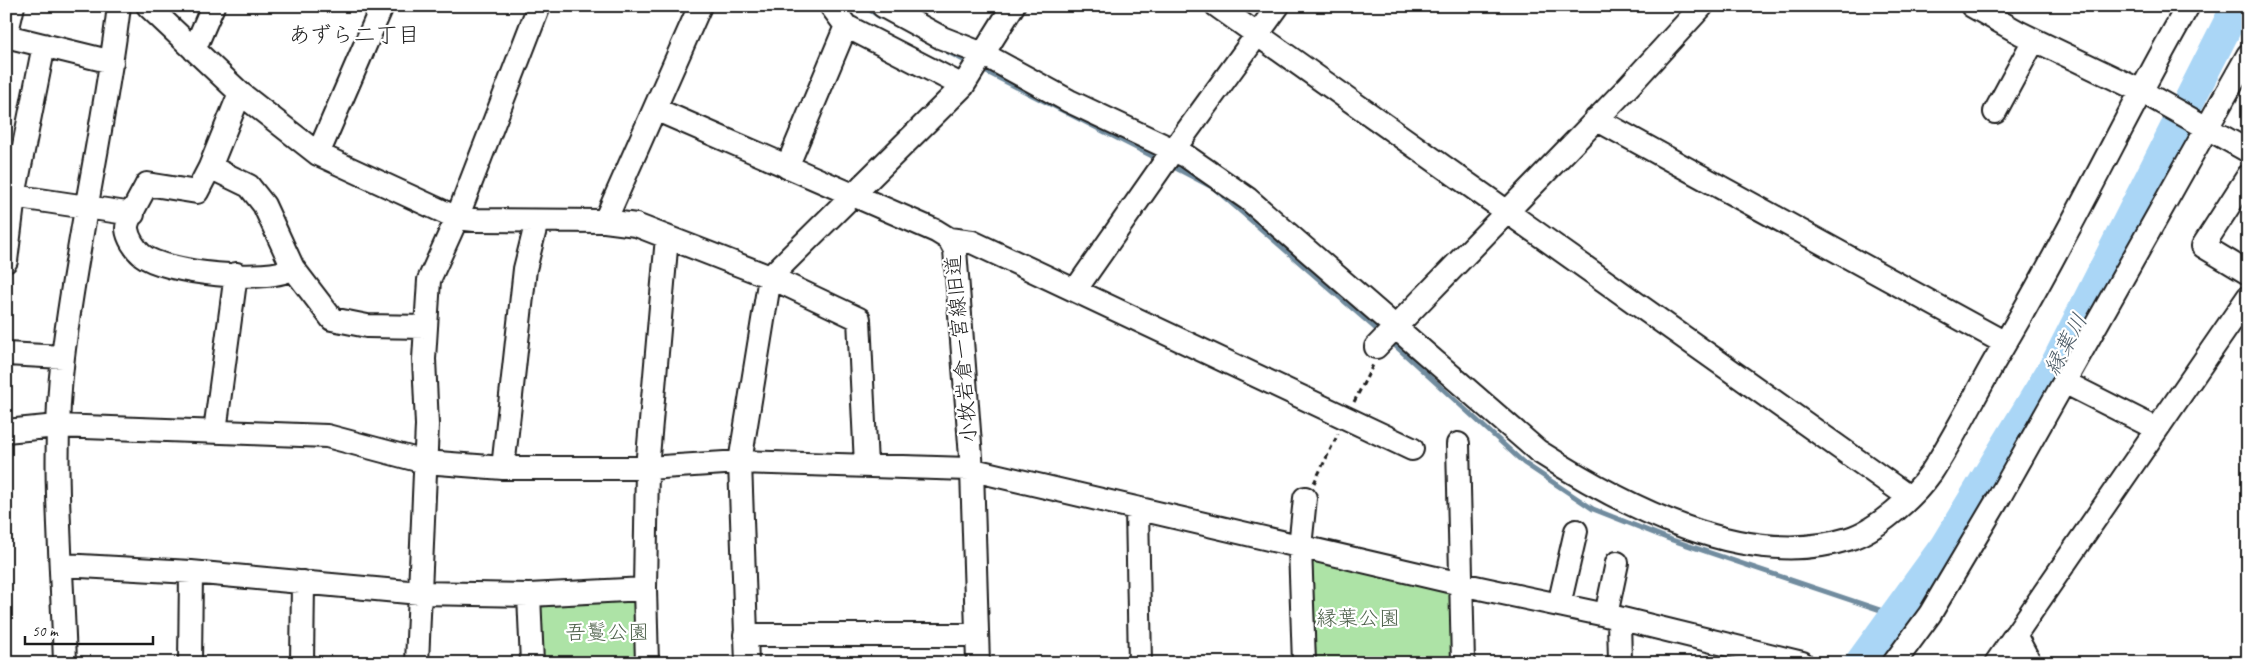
<svg xmlns="http://www.w3.org/2000/svg" width="2254" height="669" viewBox="0 0 2254 669" font-family="Caveat,'Klee One',sans-serif">
  <style>
    .green { fill: #ade3a6; stroke: #648061 }
    .lines { fill: none; stroke-linecap: round; stroke-linejoin: round }
    .stream { stroke: #718c9f; stroke-width: 5 }
    .river { stroke: #aad6f6; stroke-width: 31 }
    .minor-casing { stroke: #1c1c1c; stroke-width: 26 }
    .path { stroke: #1c1c1c; stroke-width: 3; stroke-dasharray: 5 4; stroke-linecap: butt }
    .minor { stroke: #fff; stroke-width: 22 }
    .labels { text-anchor: middle; stroke-width: 4.5; stroke-linejoin: round; paint-order: stroke }
    .street-label { font-size: 21px; fill: #1c1c1c; stroke: #fff }
    .park-label { font-size: 21px; fill: #4f624c; stroke: #fff }
    .neighbourhood-label { font-size: 22px; fill: #1c1c1c; stroke: #fff }
    .water-label { font-size: 22px; font-style: italic; fill: #4e5d68; stroke: #fff }
  </style>
  <rect width="100%" height="100%" fill="#fff"/>
  <filter id="ink" filterUnits="userSpaceOnUse"><feTurbulence type="fractalNoise" baseFrequency=".02" numOctaves="2"/><feDisplacementMap in="SourceGraphic" scale="10" xChannelSelector="R" yChannelSelector="G"/><feConvolveMatrix kernelMatrix="1 2 1 2 8 2 1 2 1" color-interpolation-filters="sRGB"/></filter>
  <g filter="url(#ink)">
    <!-- green -->
    <path class="green" d="M1310 560 1452 592 1454 663H1313Z
      M637 600 639 663H543L540 607Z"/>
    <g class="lines">
      <!-- stream -->
      <path class="stream" d="M864 6 880 17
        M948 52 971 64
        M981 69 1160 160
        M1170 165 1214 188 1382 334
        M1390 341 1524 463 1593 509 1669 539 1895 615"/>
      <!-- river -->
      <path class="river" d="M1860 663 1945 546 2057 362 2237 6"/>
      <defs>
        <path id="minor" d="M148 6 240 93 318 154 457 218 475 220 605 221 636 225 770 277 859 319 866 465
          M831 6 846 26 963 86
          M883 6 942 38 983 54 1069 101 1186 156 1248 199 1538 451C1622 505 1745 571 1848 539 1876 531 1914 497 1931 473 1954 438 1973 399 1994 362 2017 323 2040 283 2061 243 2104 164 2143 84 2188 6
          M1217 6 1909 497
          M1972 6 2020 33 2141 91 2248 151
          M6 36 112 62
          M6 36 13 6
          M194 50 213 6
          M655 109 936 231 949 239 955 250 972 470 978 663
          M1995 112 2034 40
          M1596 119 2005 343
          M318 154 382 6
          M210 167 240 93
          M787 167 846 26
          M2248 176 2203 246 2248 273
          M6 195 133 214
          M605 221 700 6
          M949 239 972 242 1412 449
          M6 261 14 196 44 45
          M293 268C270 284 164 273 142 255 135 249 128 238 127 229 126 220 143 193 147 184L197 192 210 167 249 186 264 205 293 268 332 319 367 326 426 327
          M1076 289 1169 156 1278 6
          M1376 347 1627 88 1702 6
          M6 354 63 357
          M2064 382 2157 429
          M6 431 57 426 327 436 425 462 503 468H647L740 462 969 469 1461 584 1606 615 1802 663
          M215 431 236 274
          M1458 444 1463 663
          M503 468 525 269 537 221
          M1137 509 1140 663
          M62 565 191 572 419 593 529 595 645 589
          M529 595 532 663
          M1559 605 1576 531
          M1606 615 1617 563
          M1619 618 1620 663
          M745 635H977
          M2015 635 2030 663
          M65 663C62 562 51 457 63 357 77 239 105 124 119 6
          M190 663 191 572
          M302 663 303 582
          M417 663 427 425 424 359 429 280 457 218 539 6
          M647 663 645 589 647 468 667 237
          M747 663 740 462 770 277 963 86 1013 6
          M1304 663 1300 547 1305 498
          M1894 663 1930 614 2000 496 2248 55
          M1996 663 2248 297"/>
      </defs>
      <!-- minor casing -->
      <use href="#minor" class="minor-casing"/>
      <!-- path -->
      <path class="path" d="M1354 402 1373 365
        M1314 483 1338 434"/>
      <!-- minor -->
      <use href="#minor" class="minor"/>
    </g>
  </g>
  <g class="labels">
    <!-- street labels -->
    <g class="street-label">
      <text transform="translate(961 349) rotate(-95)" y="7">小牧岩倉一宮線旧道</text>
    </g>
    <!-- park labels -->
    <g class="park-label">
      <text x="1358" y="625">縁葉公園</text>
      <text x="607" y="639">吾鬘公園</text>
    </g>
    <!-- neighbourhood labels -->
    <g class="neighbourhood-label">
      <text x="354" y="42">あずら二丁目</text>
    </g>
    <!-- water labels -->
    <g class="water-label">
      <text transform="translate(2065 344) rotate(-62)" y="8">縁葉川</text>
    </g>
  </g>
  <!-- margin -->
  <rect width="2254" height="669" fill="none" stroke="#fff" stroke-width="25"/>
  <rect x="12" y="12" width="2229" height="644" fill="none" stroke="#1c1c1c" stroke-width="2" filter="url(#ink)"/>
  <!-- scale -->
  <path d="M25 636v8h128v-8" fill="none" stroke="#1c1c1c" stroke-width="2.5"/>
  <text x="32" y="636" font-size="15" fill="#1c1c1c" stroke="#ffffff" stroke-width="4" paint-order="stroke">50 m</text>
</svg>
